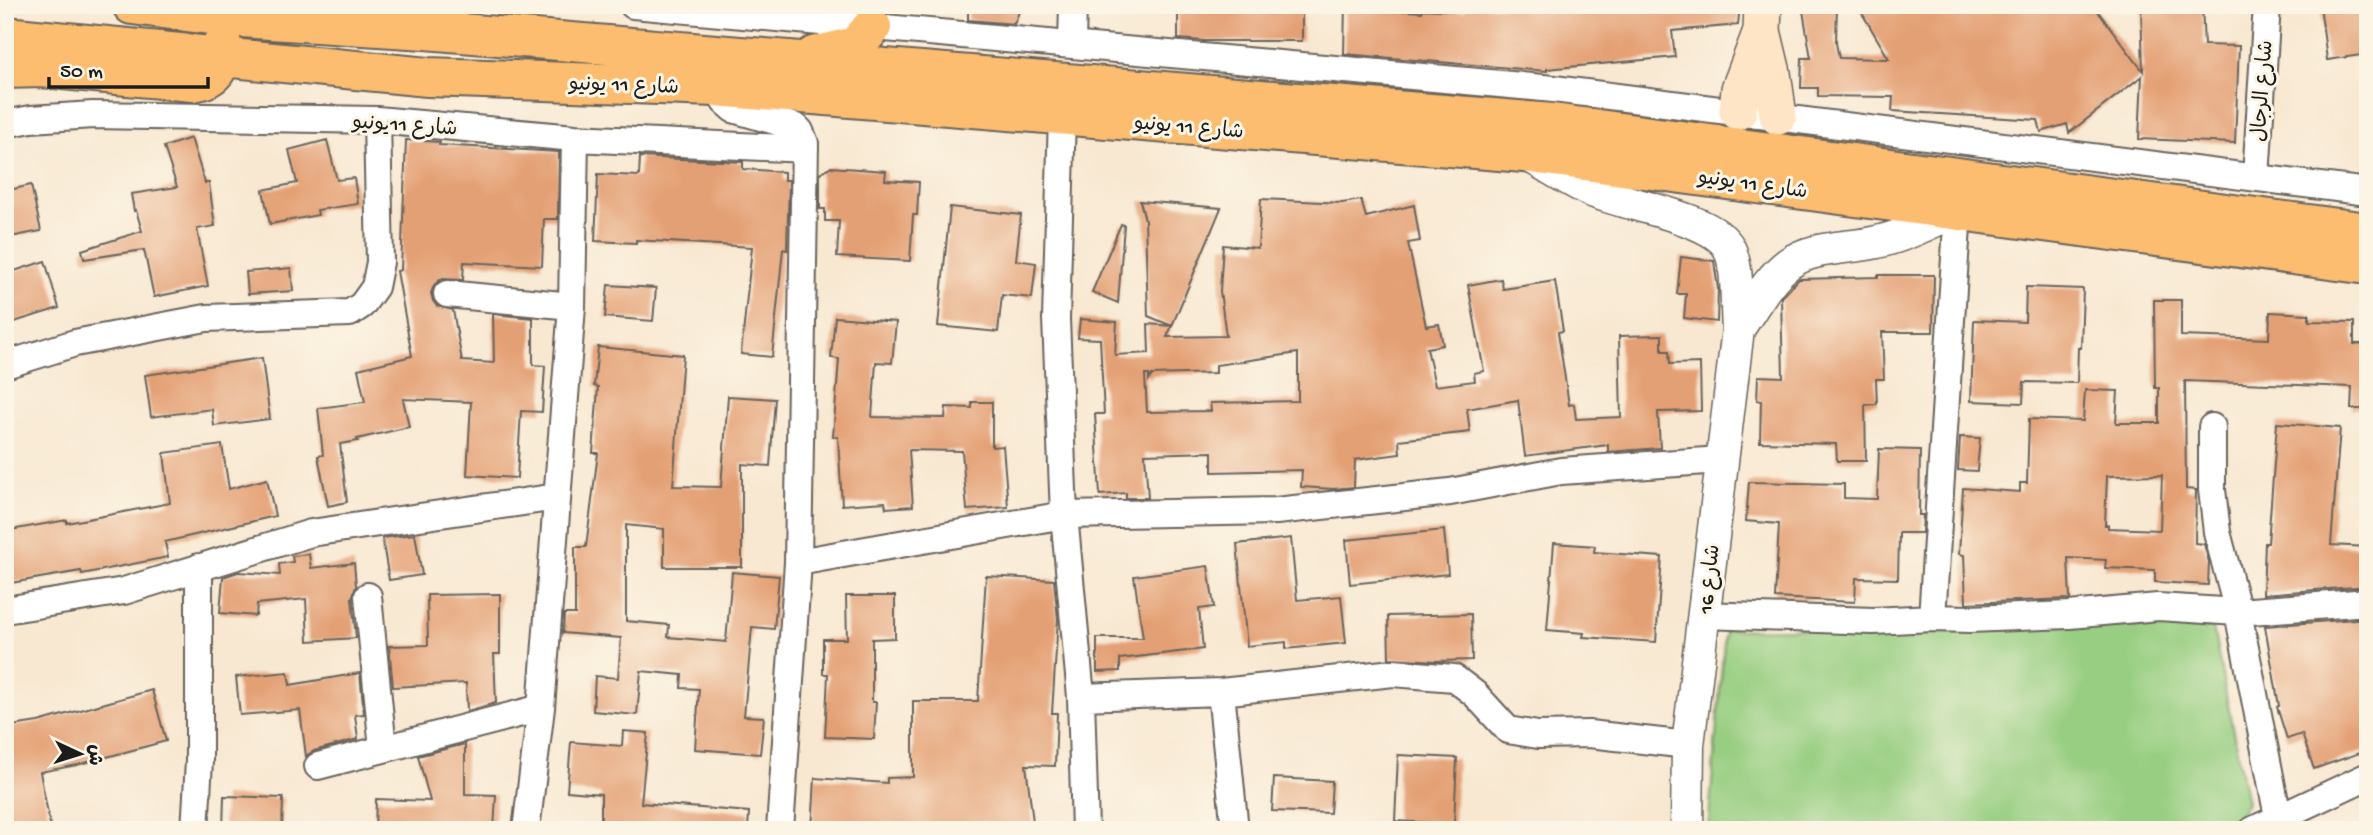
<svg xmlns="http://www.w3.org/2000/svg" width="2373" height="835" viewBox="0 0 2373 835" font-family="'Gochi Hand','Playpen Sans Arabic',sans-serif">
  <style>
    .green { fill: #97ce81; stroke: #5a754e; stroke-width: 2 }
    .building { fill: #e4a075; fill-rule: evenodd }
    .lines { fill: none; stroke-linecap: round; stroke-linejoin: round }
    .minor-casing { stroke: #69635c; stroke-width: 30 }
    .tertiary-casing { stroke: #69635c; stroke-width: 35 }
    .secondary-casing { stroke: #69635c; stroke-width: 40 }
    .trunk-casing { stroke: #69635c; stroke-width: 42 }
    .minor { stroke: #fff; stroke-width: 26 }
    .tertiary { stroke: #fff; stroke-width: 32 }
    .secondary { stroke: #fee5c5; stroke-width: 37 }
    .trunk { stroke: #fcbd6f; stroke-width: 38 }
    .labels { text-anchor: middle; stroke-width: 6; stroke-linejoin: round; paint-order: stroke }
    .street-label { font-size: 21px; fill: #1c1c1c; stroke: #fcf5e5 }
  </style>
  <rect width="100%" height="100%" fill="#fcf5e5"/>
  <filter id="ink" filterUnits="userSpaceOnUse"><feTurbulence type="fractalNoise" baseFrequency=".0143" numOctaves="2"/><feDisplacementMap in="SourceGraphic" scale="14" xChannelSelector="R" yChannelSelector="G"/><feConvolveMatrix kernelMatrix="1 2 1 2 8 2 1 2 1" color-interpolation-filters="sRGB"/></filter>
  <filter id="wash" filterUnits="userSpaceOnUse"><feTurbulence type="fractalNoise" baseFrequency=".00686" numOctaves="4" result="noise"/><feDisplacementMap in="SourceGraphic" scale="28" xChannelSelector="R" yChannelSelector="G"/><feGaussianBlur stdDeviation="1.57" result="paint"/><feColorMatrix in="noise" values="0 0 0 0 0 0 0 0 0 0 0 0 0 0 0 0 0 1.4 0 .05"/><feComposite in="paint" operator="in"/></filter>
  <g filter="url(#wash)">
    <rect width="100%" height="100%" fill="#f8e8d2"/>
    <!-- green -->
    <path class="green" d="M2098 624 2213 628 2247 803 2230 828 2227 830H1708L1725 630Z"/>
    <g id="blocks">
      <!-- building -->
      <path class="building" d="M968 5H1022L1014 24 968 20Z
        M1178 5H1302V41H1204L1178 39Z
        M1345 5H1390V10L1422 12V9L1465 11V5L1563 9V5H1740L1738 25 1672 31 1675 57 1547 69V71L1344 54Z
        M1802 5H1837L1836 43 1839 58 1889 59 1862 13 1875 5H2093L2143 71 2141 5H2202L2204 45 2239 46 2235 143 2139 139 2142 76 2069 133 2067 124 2041 132 2038 120 1892 111 1893 97 1818 96V88H1801L1802 58H1811Z
        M2320 5H2368V54L2327 60Z
        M191 138 205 183H209L215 226 197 229 208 286 154 297 144 250 84 259 82 250 142 231 136 210 134 211 131 194 177 187 164 147Z
        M327 140 337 180 354 178 358 204 317 210 318 215 270 224 263 190 297 183 289 150Z
        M406 140 440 142 439 145 559 152 558 219H544L542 266 464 262 463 280 441 279 434 285 431 293 433 301 437 306 453 310 462 361 494 363 493 314 533 318V365L545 366 542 412 521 411 517 478 467 475 471 402 403 399 409 427 357 439 358 441 340 444 347 502 328 506 318 456 323 455 318 408 365 402 358 369 412 356 397 271 401 270Z
        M640 157 743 162V169L784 172V180H789L787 250 783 249 772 357 741 354 752 247 636 240V243L595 241 598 174 639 176Z
        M830 167 886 171 885 180 919 182 917 215H913L910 261 837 257 839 221H825V209H820V173Z
        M31 185 41 231 5 238V191Z
        M1261 199 1342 203 1361 200 1366 217 1414 205 1420 241 1408 243 1426 326 1439 324 1443 345 1427 348 1435 386 1475 381 1474 373 1484 371 1468 285 1501 279 1503 289 1555 281 1563 331 1558 332 1569 405 1574 404 1576 419 1621 417 1619 336 1662 335V351H1669L1670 364 1700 363 1701 411 1658 412 1660 448 1608 452V445L1525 456 1518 400 1467 409 1470 432 1399 440 1400 454 1355 460 1354 487 1334 489 1301 487 1302 470 1212 472V452L1145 454 1148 498H1126V493L1100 495 1095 414H1104L1100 339 1078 338 1080 319 1117 322 1115 355 1149 353 1148 324 1172 326 1167 337 1226 336 1220 291 1223 245 1258 248ZM1298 353V401L1210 403 1211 411 1147 412 1145 375H1149V380L1152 375 1216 373V365Z
        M1140 201 1221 208 1172 326 1148 316 1145 220Z
        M950 207 1021 215 1016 260 1036 263 1032 298 1002 295 998 332 938 326Z
        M1121 224 1124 225 1118 303 1092 292Z
        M1681 257 1714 261 1718 289 1717 322 1684 318 1686 294H1677Z
        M45 261 59 308 5 325V274Z
        M291 268 293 291 248 294 246 272Z
        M1878 275H1934L1933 332H1882L1884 379H1876L1877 404 1865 405 1866 461H1837L1836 444 1760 442 1761 401 1757 400 1758 376 1783 377 1781 297 1799 279 1878 277Z
        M608 285 656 288 653 321 605 317Z
        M2026 287 2083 289 2081 348H2078L2077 383 2024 382 2023 403 1971 401 1974 320 2025 322Z
        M2154 300H2181V336L2269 339 2270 312 2309 314V321L2354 322V344H2368V409H2351L2352 387 2185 381 2186 489 2196 490 2195 543 2204 544 2209 562 2208 585 2155 582V570L2105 568 2106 560 2068 558 2070 599 1966 603 1964 555 1959 554 1963 488 2020 492V483H2027L2029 419 2083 421 2085 390 2118 391 2116 423H2159V388H2155ZM2162 475 2160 530 2108 528V525H2105L2107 476Z
        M835 317 896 322 892 363 876 362 872 417 945 418 946 407 972 408V402H992V447L1003 446 1008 507 967 510 962 451 909 450 913 506 886 508 885 502 842 505 838 437H833L839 359 831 358Z
        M598 347 683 355 673 486 721 487 728 396 775 399 770 466 742 464V567H664V529L626 525V621L669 625 668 637 726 642 732 572 779 576 774 629 752 627 744 716 764 717 760 754 695 749 699 689 681 688 682 675 641 671 637 715 593 711 595 676 618 678 621 638 563 633 564 614H575V547H586L598 453H593L598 387 594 386Z
        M262 358 270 419 214 426 212 409 151 417 145 375Z
        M2277 423 2340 428 2331 545 2368 547V586L2263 594 2265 543H2268Z
        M1960 437 1980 438 1977 471 1958 470Z
        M222 445 229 489 267 479 275 516 165 542 168 557 82 574 81 571 5 584V531L67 520V523L170 503 164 453Z
        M1879 449 1920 450 1919 515H1923L1922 533H1899L1898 579 1856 578 1855 602 1775 598 1779 524 1746 521 1749 482 1844 484V498L1877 499Z
        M1444 530 1448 574 1350 584 1346 540Z
        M415 534 422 575 389 580 382 538Z
        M1291 538 1297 600 1341 596 1346 643 1286 649V642L1247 646 1237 544Z
        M1554 543 1595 546 1594 552 1662 557 1656 642 1583 637 1584 633 1547 630Z
        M309 554 311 568 354 563 356 586 352 598 356 638 308 641 306 599 257 604 256 616 220 613 223 577 238 572 280 575 279 564 293 562 292 556Z
        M1208 566 1214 607 1199 609 1203 649 1120 659V671L1097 672V638H1143L1134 576Z
        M986 576 1054 580 1058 619 1052 713H1057L1055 766 1026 765 1034 830H988L987 822 869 827V830H812L815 778 887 783V778L913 777V701H978Z
        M500 594V654H494L496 703 467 711 466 683 393 687 389 646 428 645 427 595Z
        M846 596H895V638L872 639V702H876L874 739 825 737 828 674H823V639H847Z
        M1471 614 1472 660 1436 661 1389 658 1388 616Z
        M2368 618V750L2314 769 2302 734 2287 739 2277 707 2279 706 2265 626Z
        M288 672 290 685 360 673 364 714 355 715 358 739 314 751 306 756 300 710 240 715 236 677Z
        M152 690 166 741 77 765 40 772 51 830H5V727L38 722Z
        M623 731 648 733 641 803 749 812 748 830H601V794L567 791 571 742 622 746Z
        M465 744V794L496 795 494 830H375L376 799 430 801 418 756Z
        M1398 755 1457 758 1454 824 1395 821Z
        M1274 778 1332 781 1330 813 1272 811Z
        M224 796 283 798 282 830H223Z"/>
    </g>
  </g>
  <g filter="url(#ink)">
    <use href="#blocks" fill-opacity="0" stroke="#69635c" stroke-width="2"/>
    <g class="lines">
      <defs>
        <path id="minor" d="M633 5 1554 89 2368 192
          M1072 44 1073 5
          M716 87 725 102 733 109 796 127 800 131 805 143 798 562 780 830
          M1062 116 1056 319 1064 515 1081 697 1085 830
          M5 124 31 119 93 115 377 120 575 138 805 149
          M2256 177 2267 5
          M447 294 572 306
          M5 365 75 343 206 318 350 313 362 305 375 287 380 262 377 120
          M2212 427V490L2217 532 2238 612 2278 817
          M798 562 1064 515 1276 511 1450 492 1561 471 1721 460
          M368 596 383 749
          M5 610 124 591 311 533 557 497
          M1704 615 1873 621 1932 618 1970 619 2069 615 2158 607 2238 612 2368 602
          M1932 618 1958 210
          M1221 692 1235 830
          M1081 697 1221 692 1393 673 1454 678 1475 694 1508 730 1538 735 1589 734 1688 745
          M318 766 541 708
          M195 830 199 761V567
          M526 830 541 708 572 306 575 138
          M2253 830 2368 776"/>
        <path id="tertiary" d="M1531 157C1551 168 1571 182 1592 191 1625 205 1713 217 1729 248 1739 268 1736 307 1738 329L1688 745 1687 830
          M1738 329C1753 308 1767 280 1788 264 1812 246 1848 249 1877 242 1905 236 1931 222 1958 210"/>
        <path id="secondary" d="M1763 5 1762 31 1772 73 1778 116
          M1738 111 1740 89 1762 31"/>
        <path id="trunk" d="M132 5 225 17 425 30 1553 123 2368 232
          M5 36 428 77 716 87 1524 153 2368 265
          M814 56 856 46 872 27
          M5 69 41 68 193 82C218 78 220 67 222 44"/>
      </defs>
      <!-- minor casing -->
      <use href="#minor" class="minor-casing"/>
      <!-- tertiary casing -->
      <use href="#tertiary" class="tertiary-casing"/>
      <!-- secondary casing -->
      <use href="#secondary" class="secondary-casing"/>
      <!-- trunk casing -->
      <use href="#trunk" class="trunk-casing"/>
      <!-- minor -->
      <use href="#minor" class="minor"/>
      <!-- tertiary -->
      <use href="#tertiary" class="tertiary"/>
      <!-- secondary -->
      <use href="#secondary" class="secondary"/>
      <!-- trunk -->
      <use href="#trunk" class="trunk"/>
    </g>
  </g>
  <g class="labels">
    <!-- street labels -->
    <g class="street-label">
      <text transform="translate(624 84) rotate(2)" y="7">شارع 11 يونيو</text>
      <text transform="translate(2261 91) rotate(-86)" y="7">شارع الرجال</text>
      <text transform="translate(405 124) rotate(4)" y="7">شارع 11يونيو</text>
      <text transform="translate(1189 126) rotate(5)" y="7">شارع 11 يونيو</text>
      <text transform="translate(1753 183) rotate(8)" y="7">شارع 11 يونيو</text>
      <text transform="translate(1708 579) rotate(-84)" y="7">شارع 16</text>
    </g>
  </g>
  <!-- margin -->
  <rect width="2373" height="835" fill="none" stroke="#fcf5e5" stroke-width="28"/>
  <!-- north arrow -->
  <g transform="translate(80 754) rotate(94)" stroke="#fcf5e5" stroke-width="5" paint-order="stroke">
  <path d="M0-5L12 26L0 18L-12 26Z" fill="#1c1c1c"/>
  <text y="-10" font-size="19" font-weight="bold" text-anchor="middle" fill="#1c1c1c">ش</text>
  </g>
  <!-- scale -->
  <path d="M49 77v10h159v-10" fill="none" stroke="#1c1c1c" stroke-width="3.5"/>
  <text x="60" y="77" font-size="21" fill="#1c1c1c" stroke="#fcf5e5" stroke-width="5" paint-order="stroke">50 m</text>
</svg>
